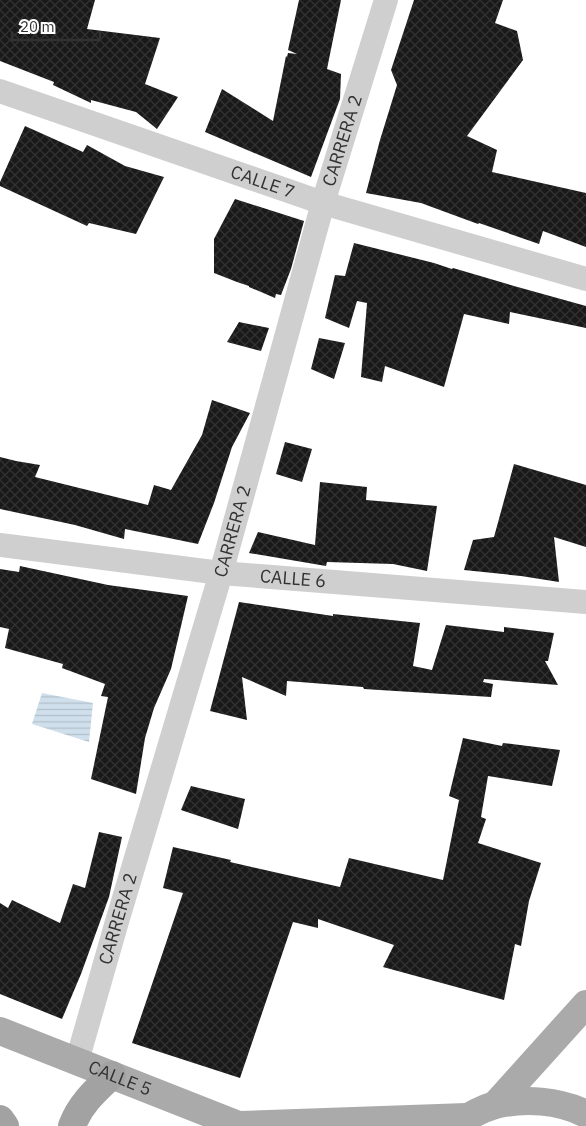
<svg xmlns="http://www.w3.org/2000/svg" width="586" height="1126" viewBox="0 0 586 1126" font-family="'IBM Plex Sans',sans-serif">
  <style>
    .water { fill: url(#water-rules) }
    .building { fill: url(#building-cross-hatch) }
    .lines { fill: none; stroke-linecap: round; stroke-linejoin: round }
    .minor { stroke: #cfcfcf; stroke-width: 24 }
    .primary { stroke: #aaa; stroke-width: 28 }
    .trunk { stroke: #a2a2a2; stroke-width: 28 }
    .labels { text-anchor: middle; stroke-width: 5; stroke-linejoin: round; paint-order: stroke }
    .street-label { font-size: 18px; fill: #323232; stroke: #fff }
  </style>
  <defs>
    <pattern id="water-rules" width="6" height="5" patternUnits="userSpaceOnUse" patternTransform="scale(1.25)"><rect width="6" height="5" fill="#cfdfeb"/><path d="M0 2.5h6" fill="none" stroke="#b2c0ca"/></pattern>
    <pattern id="building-cross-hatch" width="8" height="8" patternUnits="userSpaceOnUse" patternTransform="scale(1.25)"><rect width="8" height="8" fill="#191919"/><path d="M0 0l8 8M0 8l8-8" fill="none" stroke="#323232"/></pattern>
  </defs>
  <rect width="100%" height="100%" fill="#fff"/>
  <!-- water -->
  <path class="water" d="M42 693 93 703 89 742 32 724Z"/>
  <!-- building -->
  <path class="building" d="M0 0H95L87 29 160 38 145 84 178 97 157 129 136 112 91 100V103L53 85 54 82 0 61Z
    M299 0H341L327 69 341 74 340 99 311 177 205 132 222 89 273 121 286 56 287 57 288 53 297 54 288 50Z
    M414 0H503L495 23 517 31 523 60 467 136 497 150 492 172 586 193V247L543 231 539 244 479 223 478 224 421 203 366 193 380 140 397 85 391 70Z
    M25 126 83 152 87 145 125 166 164 177 136 234 89 223 87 226 0 186V182Z
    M235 199 304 221 291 269 281 295 276 294 275 298 249 287V286L237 282 214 273V239Z
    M354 243 434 263 452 269 453 268 514 286 586 306V328L510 312 509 324 464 314 444 387 385 366 382 382 361 377 367 303 357 301 349 328 325 318 335 275 345 276Z
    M239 322 269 328 261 351 227 342Z
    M319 338 345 343 334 379 311 369Z
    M212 400 250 413 232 447 214 503 198 544 125 529 124 539 75 525 0 509V457L16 461 40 465 35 477 148 505 154 485 171 490 202 435Z
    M285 442 312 449 302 482 276 474Z
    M514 464 586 485V547L554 537 559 582 521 576 464 570 473 540 494 537Z
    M320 482 367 487 366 500 437 506 427 571 393 564 327 562 326 566 249 553 258 532 315 545Z
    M20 566 108 585 188 596 171 669 154 708 145 738 136 794 91 779 108 697 101 696 105 684 62 668 63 664 5 648 9 629 0 627V569L19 572Z
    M239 602 333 616V614L420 623 413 666 432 670 446 625 504 632V627L554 633 548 661H545L558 685 484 679 483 682 493 684 491 697 364 689 363 687 287 681 286 696 242 677 247 720 210 711Z
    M463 738 502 746 503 743 560 750 552 786 488 776 481 817 486 819 478 843 541 863 529 901 521 946 515 944 504 1000 383 967 394 945 318 919V928L293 922 240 1078 132 1043 183 893 163 888 173 847 231 860 230 862 340 887 349 858 443 880 459 800 449 796Z
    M191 786 245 799 238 829 181 810Z
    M99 832 122 837 109 897 81 974 62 1019 0 994V903L8 908 12 900 60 923 73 884 85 888Z"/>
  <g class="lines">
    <!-- minor -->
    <g class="minor">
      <path id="s1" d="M0 91 323 203 586 279"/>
      <path id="s2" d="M0 545 221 573 586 602"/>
      <path id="s3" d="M77 1061 116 925 221 573 323 203 386 0"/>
    </g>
    <!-- primary -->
    <g class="primary">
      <path id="s4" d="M0 1031 241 1126"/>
      <path d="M495 1105 586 1004"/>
      <path d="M240 1125 467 1117"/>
      <path d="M454 1126C467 1117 481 1109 495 1105 524 1098 559 1100 586 1114"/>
    </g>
    <!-- trunk -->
    <path class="trunk" d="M0 1119 5 1126
      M72 1126C80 1104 96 1090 112 1075"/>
  </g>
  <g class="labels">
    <!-- street labels -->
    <g class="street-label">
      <text dy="6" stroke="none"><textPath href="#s3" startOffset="958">CARRERA 2</textPath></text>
      <text dy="6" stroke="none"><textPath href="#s1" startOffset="278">CALLE 7</textPath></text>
      <text dy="6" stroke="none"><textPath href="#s3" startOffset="552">CARRERA 2</textPath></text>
      <text dy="6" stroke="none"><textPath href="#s2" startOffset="295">CALLE 6</textPath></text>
      <text dy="6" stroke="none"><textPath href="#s3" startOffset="148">CARRERA 2</textPath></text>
      <text dy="6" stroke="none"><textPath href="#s4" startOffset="129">CALLE 5</textPath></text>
    </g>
  </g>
  <!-- scale -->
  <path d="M12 32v8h88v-8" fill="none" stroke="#323232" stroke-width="2.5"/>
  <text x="20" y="32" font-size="15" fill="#323232" stroke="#ffffff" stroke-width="4" paint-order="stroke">20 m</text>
</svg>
